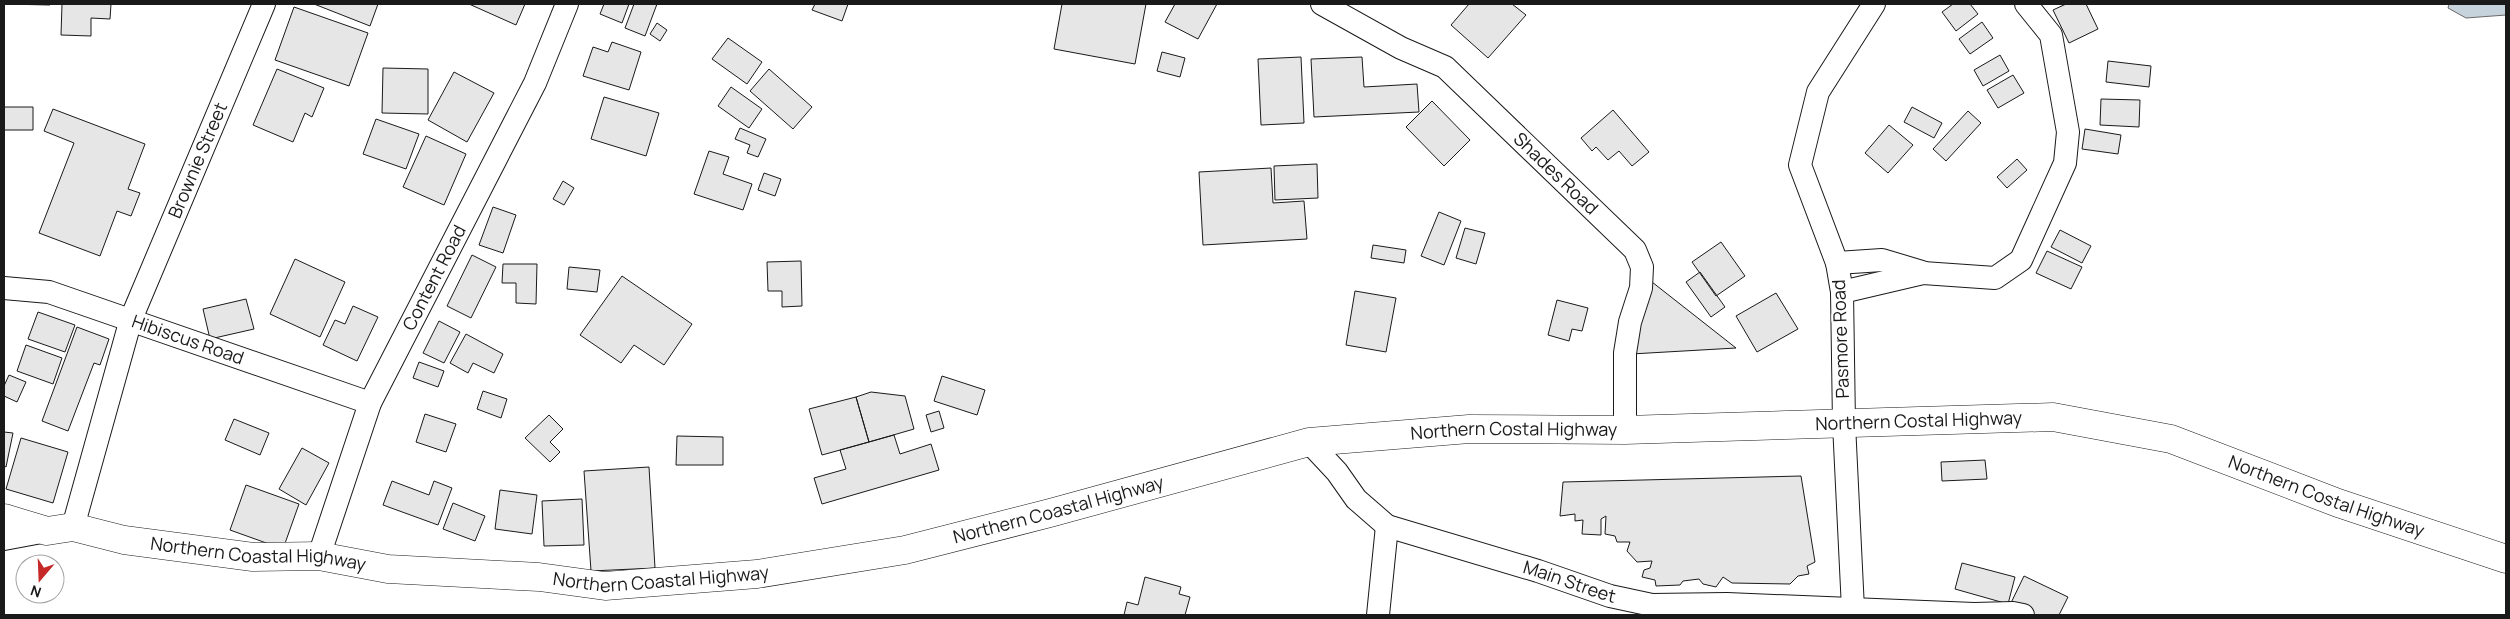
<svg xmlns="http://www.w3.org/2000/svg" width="2510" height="619" viewBox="0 0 2510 619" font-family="Manrope,sans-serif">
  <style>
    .water { fill: #c6d2dc; stroke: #6a6a6a }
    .building { fill: #e6e6e6; stroke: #1a1a1a }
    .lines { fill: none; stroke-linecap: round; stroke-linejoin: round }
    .minor-casing { stroke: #1a1a1a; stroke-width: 24 }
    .major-casing { stroke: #1a1a1a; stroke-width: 29 }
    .minor { stroke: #fff; stroke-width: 22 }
    .major { stroke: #fff; stroke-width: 28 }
    .labels { text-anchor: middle; stroke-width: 4; stroke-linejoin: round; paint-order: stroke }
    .street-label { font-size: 18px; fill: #1a1a1a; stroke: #fff }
  </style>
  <rect width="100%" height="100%" fill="#fff"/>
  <!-- water -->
  <path class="water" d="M2449 4H2506V15L2466 18 2448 8Z"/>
  <!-- building -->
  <path class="building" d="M4 4H50V5Z
    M62 4H111L110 19 91 18V36L61 35Z
    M314 4H378L370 26Z
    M469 4H525L516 25Z
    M604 4H629L622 23 600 14Z
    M634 4H657L645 36 625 28Z
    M815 4H848L842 21 812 10Z
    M1062 4H1146L1135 64 1054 49Z
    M1175 4H1217L1198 39 1165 22Z
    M1469 4H1512L1526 15 1488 58 1451 25Z
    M1953 4H1970L1978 14 1956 31 1942 12Z
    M2066 4H2086L2098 29 2069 43 2053 10Z
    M294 7 368 33 349 86 275 60Z
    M1982 22 1993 38 1970 54 1959 39Z
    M657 23 667 30 660 41 650 34Z
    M728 38 762 62 747 84 712 59Z
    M612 42 641 52 629 90 583 76 593 47 608 52Z
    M1162 52 1185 58 1180 77 1157 71Z
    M2000 55 2009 71 1983 86 1974 70Z
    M1301 57 1304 123 1261 125 1258 59Z
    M1362 57 1364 87 1417 84 1419 112 1314 117 1311 59Z
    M2108 61 2151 66 2149 87 2106 82Z
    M383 68 428 69V114L382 113Z
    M277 69 324 88 312 117 305 113 293 142 253 125Z
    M769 69 812 107 793 129 750 91Z
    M454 72 494 93 467 142 428 120Z
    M2013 75 2024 93 1998 108 1987 90Z
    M731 87 762 109 749 128 718 106Z
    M604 97 659 113 646 156 591 139Z
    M2101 99 2140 100 2139 127 2100 125Z
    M1432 101 1470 140 1444 166 1406 127Z
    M4 107H33V130H4Z
    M1912 107 1942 123 1934 138 1904 122Z
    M53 109 145 144 128 189 140 193 131 216 117 211 100 256 39 233 74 143 44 131Z
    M1613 110 1649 152 1632 166 1619 151 1608 160 1596 147 1592 151 1581 138Z
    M1968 111 1981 123 1946 161 1933 149Z
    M376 119 419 134 406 169 363 154Z
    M1889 125 1913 145 1888 173 1865 153Z
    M740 128 766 139 758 157 747 153 750 145 735 139Z
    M2085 129 2121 135 2118 154 2082 149Z
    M426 136 466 154 444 205 403 187Z
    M709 151 729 157 723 174 752 184 743 210 694 194Z
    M2017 159 2027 170 2007 188 1997 177Z
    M1317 164 1318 198 1275 200 1274 166Z
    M1271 168 1273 203 1304 201 1307 239 1203 245 1199 172Z
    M764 173 781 179 775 196 758 190Z
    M563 181 574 188 564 205 553 199Z
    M493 207 516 215 503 253 479 245Z
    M1439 212 1461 221 1444 265 1421 256Z
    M1465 228 1485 233 1476 264 1456 258Z
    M2060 230 2091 246 2082 263 2051 247Z
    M1721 242 1745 276 1716 296 1692 262Z
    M1373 245 1406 250 1404 263 1371 258Z
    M2047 251 2082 267 2071 289 2036 273Z
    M472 255 496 267 471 318 447 306Z
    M295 259 345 282 320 337 270 314Z
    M801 261 802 306 782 307V291H768L767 262Z
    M503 264H537L536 304 516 303V283H502Z
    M569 267 600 270 597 292 567 289Z
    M1700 272 1725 307 1711 317 1686 282Z
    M622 276 692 324 664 365 634 345 621 363 580 335Z
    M1652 282 1736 348 1631 354Z
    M1355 291 1396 298 1386 352 1346 345Z
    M1776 293 1798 329 1757 352 1736 316Z
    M246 299 254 329 210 339 203 309Z
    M1557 300 1588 308 1582 331 1572 329 1569 341 1548 335Z
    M353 306 378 317 357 361 323 345 335 320 345 324Z
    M38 312 75 325 65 352 28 339Z
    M439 321 460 332 444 363 423 353Z
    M77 327 109 339 100 365 94 363 68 431 42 421Z
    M466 334 503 354 494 373 473 363 468 373 450 363Z
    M26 345 62 358 53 384 17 371Z
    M419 362 444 371 438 387 413 378Z
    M9 375 26 382 17 402 4 396V386Z
    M942 376 985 390 977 415 934 401Z
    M483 391 507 399 501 418 477 409Z
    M871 392 905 396 914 429 869 442 856 397Z
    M856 397 869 442 822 455 809 409Z
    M939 411 944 428 931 432 926 415Z
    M425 414 456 424 446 452 416 442Z
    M549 415 563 429 550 442 560 452 550 462 525 438Z
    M234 419 269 433 260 455 225 440Z
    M4 432 13 433 6 467 4 466Z
    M894 435 900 454 931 444 939 470 822 504 814 478 846 469 840 450Z
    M677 436 723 437V465H676Z
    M21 438 68 452 53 503 6 489Z
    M302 448 329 463 306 505 279 489Z
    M1985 460 1987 479 1942 481 1941 462Z
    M649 467 655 568 591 571 584 471Z
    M1801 476 1815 562 1807 566 1809 574 1798 576 1790 584 1732 583 1723 577 1716 587 1703 584 1699 579 1683 581 1680 585 1656 586 1655 580 1642 577 1644 570 1650 568 1652 561 1637 562 1627 551 1630 542H1617L1615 536 1605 534 1606 516 1601 519V535L1582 534 1583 520 1575 521V514L1560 516 1563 482Z
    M392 481 429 495 434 481 452 488 438 525 383 505Z
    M246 485 299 504 283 549 230 530Z
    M500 490 537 495 532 534 495 529Z
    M582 499 584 545 544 546 542 501Z
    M453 503 485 516 475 541 443 529Z
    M1962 563 2015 577 2008 604 1955 589Z
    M2024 576 2068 597 2059 615H2027L2009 607Z
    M1145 577 1181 587 1179 594 1190 597 1185 615H1124L1127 602 1138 605Z"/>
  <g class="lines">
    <defs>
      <g id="minor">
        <path id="s1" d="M1322 4 1401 48 1445 67 1635 250 1642 267 1641 288 1630 322 1625 353V430"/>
        <path d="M1837 263 1882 260 1922 272"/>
        <path id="s2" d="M4 288 49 292 370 403"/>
        <path d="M1842 292 1923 273 1995 278 2021 260 2065 163 2068 132 2051 35 2026 4"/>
        <path id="s3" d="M1309 442 1337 472 1356 499 1387 526 1538 571 1610 596 1652 605 1727 604 1974 614 2013 613 2023 615"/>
        <path id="s4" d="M73 527 131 319 264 4"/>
        <path d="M4 539 47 531"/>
        <path id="s5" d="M319 556 370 403 535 83 567 4"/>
        <path d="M1853 609 1844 424 1842 292 1837 263 1800 165 1818 92 1874 4"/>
        <path d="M1378 615 1387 526"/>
      </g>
      <g id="major">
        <path id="s6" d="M4 518 47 531 73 527 124 540 253 557 319 556 388 569 539 577 605 586 757 574 905 550 1050 513 1309 442 1469 429 1625 430 2053 417 2171 439 2338 503 2506 559"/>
      </g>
    </defs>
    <!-- minor casing -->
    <use href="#minor" class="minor-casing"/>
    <!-- major casing -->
    <use href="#major" class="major-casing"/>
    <!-- minor -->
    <use href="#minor" class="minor"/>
    <!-- major -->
    <use href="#major" class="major"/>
  </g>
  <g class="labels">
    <!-- street labels -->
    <g class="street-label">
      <text dy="6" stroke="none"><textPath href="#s4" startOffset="388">Brownie Street</textPath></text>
      <text dy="6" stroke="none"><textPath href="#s1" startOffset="292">Shades Road</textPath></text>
      <text dy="6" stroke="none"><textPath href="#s5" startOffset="302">Content Road</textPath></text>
      <text dy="6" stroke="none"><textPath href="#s2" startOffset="192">Hibiscus Road</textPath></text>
      <text transform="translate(1841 339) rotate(-92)" y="6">Pasmore Road</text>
      <text dy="6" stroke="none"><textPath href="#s6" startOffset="1939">Northern Costal Highway</textPath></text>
      <text dy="6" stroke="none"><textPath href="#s6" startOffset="1534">Northern Costal Highway</textPath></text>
      <text dy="6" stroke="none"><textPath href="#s6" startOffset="2359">Northern Costal Highway</textPath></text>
      <text dy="6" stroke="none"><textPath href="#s6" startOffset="1069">Northern Coastal Highway</textPath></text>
      <text dy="6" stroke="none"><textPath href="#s6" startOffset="259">Northern Coastal Highway</textPath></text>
      <text dy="6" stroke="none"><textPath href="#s6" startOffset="664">Northern Coastal Highway</textPath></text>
      <text dy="6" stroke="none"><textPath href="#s3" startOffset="306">Main Street</textPath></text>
    </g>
  </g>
  <!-- border -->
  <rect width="2510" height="619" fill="none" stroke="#1a1a1a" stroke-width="10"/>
  <!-- north arrow -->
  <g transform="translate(40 579) rotate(199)"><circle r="24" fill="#ffffff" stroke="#a3a3a3"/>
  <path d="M0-4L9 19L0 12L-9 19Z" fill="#c62828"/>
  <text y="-8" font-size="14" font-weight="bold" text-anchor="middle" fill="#1a1a1a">N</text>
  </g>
</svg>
